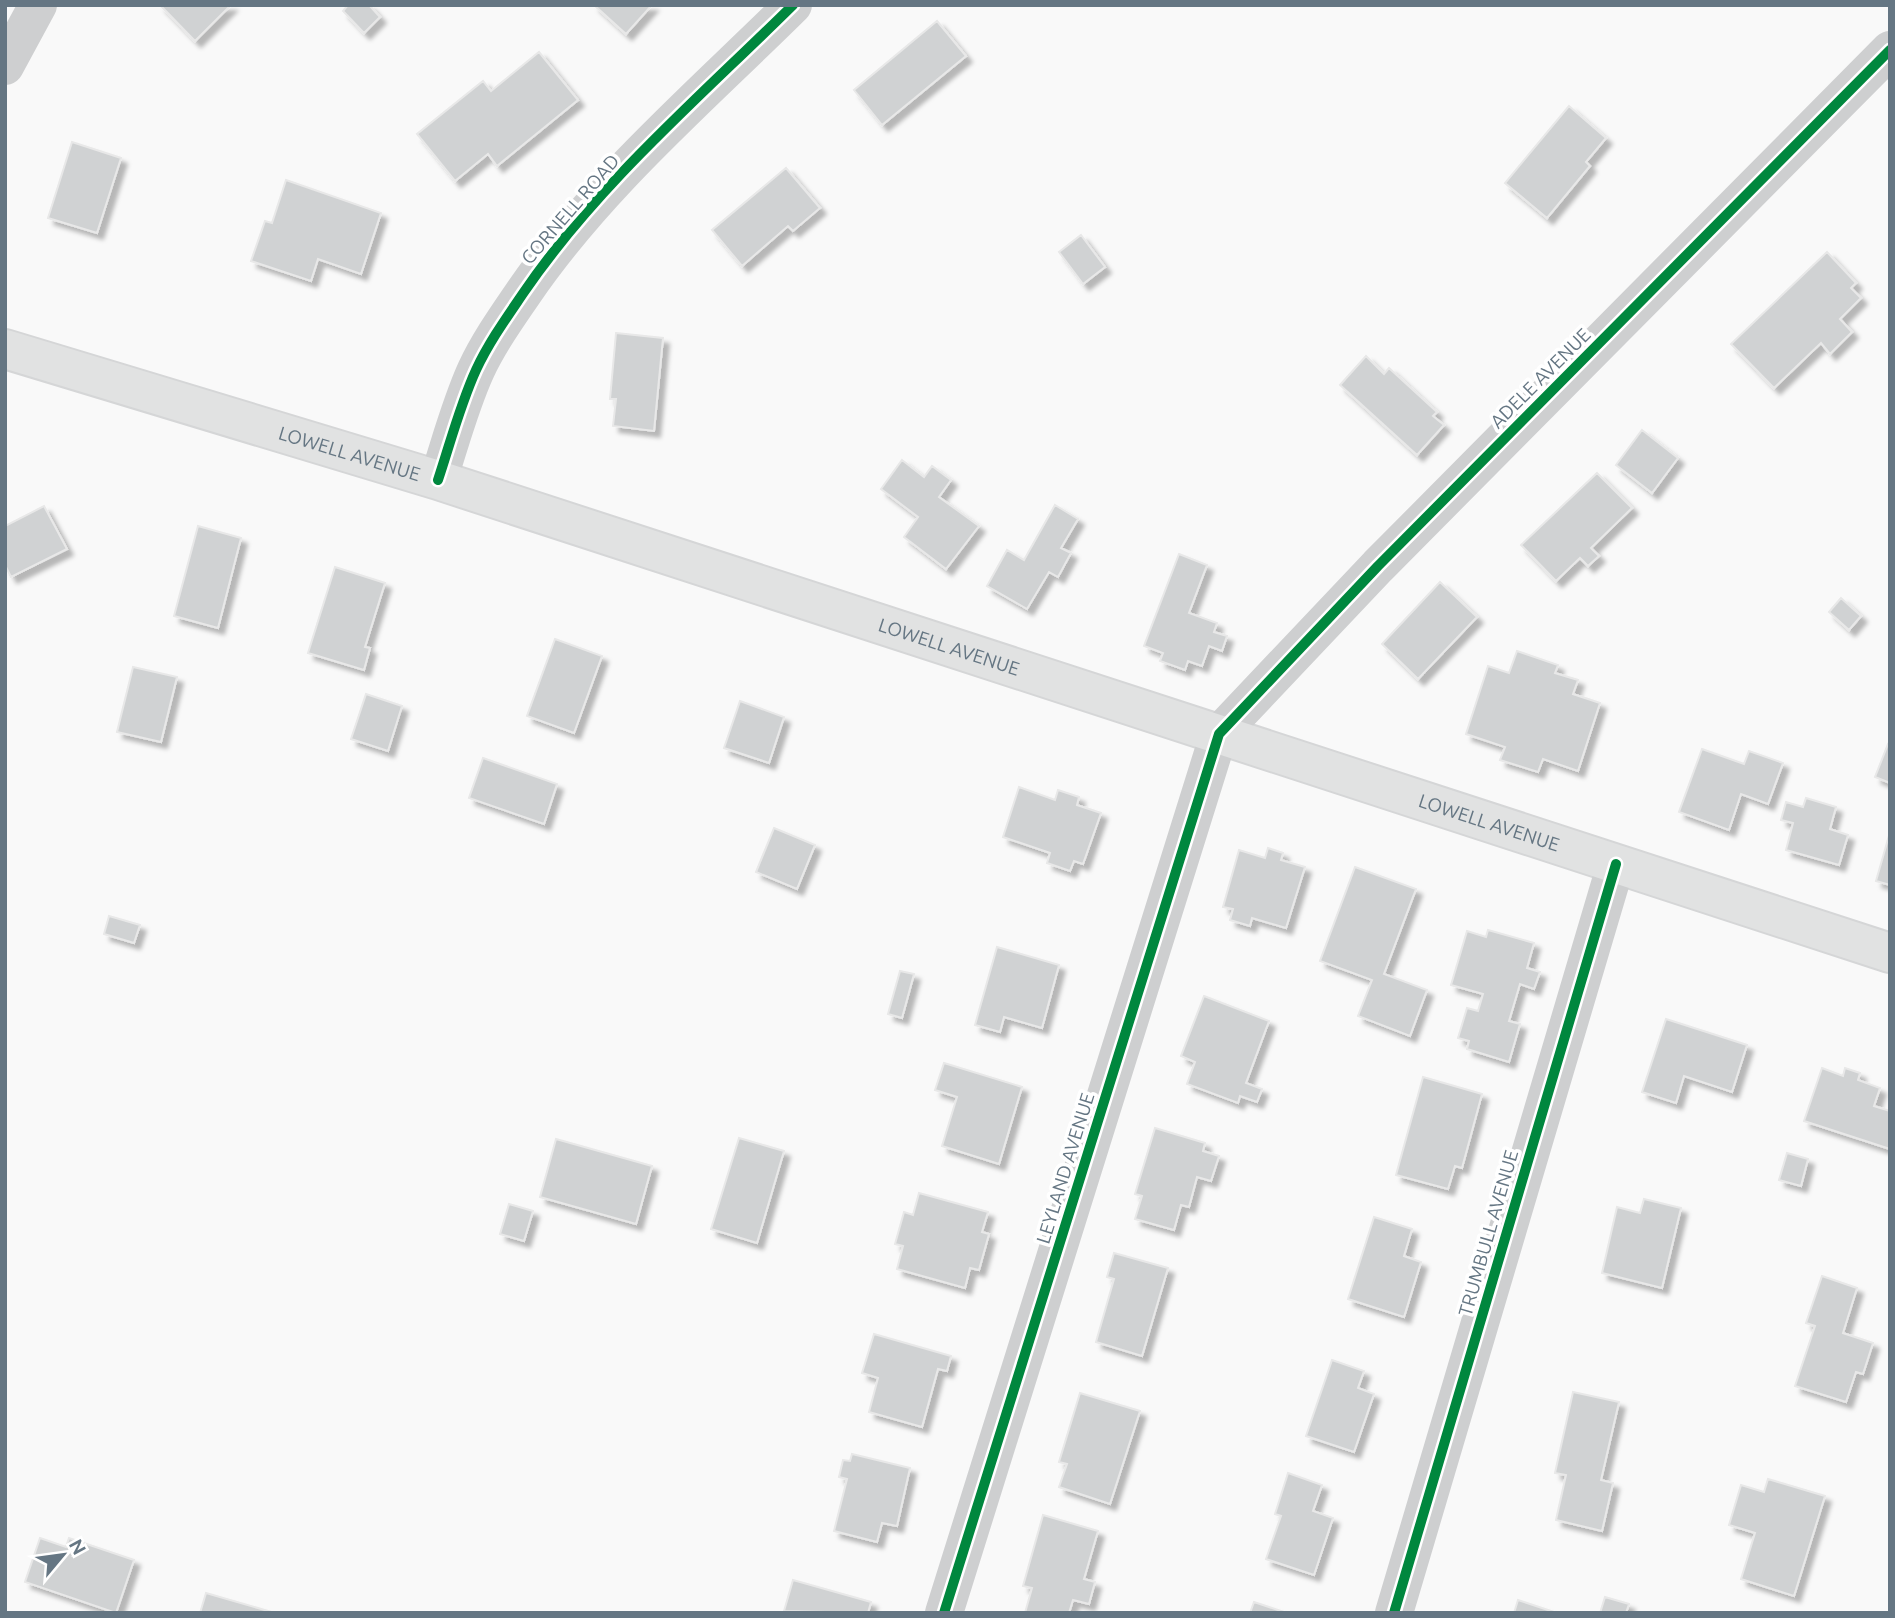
<svg xmlns="http://www.w3.org/2000/svg" width="1895" height="1618" viewBox="0 0 1895 1618" font-family="Ubuntu,sans-serif">
  <style>
    .building { fill: #d0d2d3; stroke: #e8e8e8; stroke-width: 2; filter: url(#shadow) }
    .lines { fill: none; stroke-linecap: round; stroke-linejoin: round }
    .secondary-casing { stroke: #d5d6d7; stroke-width: 42 }
    .street { stroke: #cecfd0; stroke-width: 38 }
    .secondary { stroke: #e1e2e2; stroke-width: 38 }
    .cycleway-casing { stroke: #fff; stroke-width: 15 }
    .cycleway { stroke: #00873e; stroke-width: 10 }
    .labels { text-anchor: middle; stroke-width: 7; stroke-linejoin: round; paint-order: stroke }
    .street-label { font-size: 19px; fill: #657683; stroke: #fff }
  </style>
  <defs>
    <filter id="shadow"><feDropShadow dx="6" dy="6" stdDeviation="2" flood-color="#0004"/></filter>
  </defs>
  <rect width="100%" height="100%" fill="#f9f9f9"/>
  <!-- building -->
  <path class="building" d="M160 5H231L195 41Z
    M348 5H369L380 17 364 33 343 11Z
    M594 5H652L626 34Z
    M937 21 966 56 882 125 854 90Z
    M539 52 578 100 497 166 488 154 455 181 417 134 483 81 491 91Z
    M1569 106 1606 138 1586 162 1590 166 1547 218 1505 183Z
    M72 142 121 158 97 233 48 218Z
    M786 168 820 208 793 231 788 226 742 266 712 230Z
    M286 180 381 213 361 274 318 259 311 281 251 261 265 221 272 223Z
    M1081 235 1105 267 1083 284 1059 252Z
    M1827 252 1856 283 1851 288 1861 298 1840 319 1852 332 1830 354 1821 343 1774 388 1731 344Z
    M616 333 663 338 654 431 613 426 616 399H610Z
    M1366 356 1384 374 1389 368 1437 412 1433 416 1444 425 1417 455 1340 385Z
    M1642 430 1678 458 1652 493 1616 465Z
    M902 460 924 477 932 466 951 480 939 497 979 526 946 569 904 537 918 517 881 489Z
    M1597 473 1632 508 1591 548 1599 556 1588 566 1580 558 1556 581 1521 545Z
    M1055 505 1078 519 1061 548 1071 553 1058 577 1049 572 1027 609 987 586 1007 550 1024 560Z
    M44 506 67 549 11 577 5 565V526Z
    M198 526 241 538 218 628 174 616Z
    M1179 554 1207 565 1189 613 1217 623 1214 632 1227 636 1222 651 1209 646 1202 666 1188 661 1185 670 1160 661 1163 653 1144 646Z
    M335 567 385 583 365 647 370 648 364 670 308 653Z
    M1440 582 1477 617 1418 679 1382 644Z
    M1841 598 1861 616 1849 630 1829 612Z
    M555 639 602 656 574 733 527 716Z
    M1517 651 1558 665 1555 673 1578 680 1573 694 1600 703 1578 771 1543 759 1538 772 1500 760 1505 747 1466 734 1488 666 1509 673Z
    M133 667 177 677 161 742 117 732Z
    M366 694 402 706 388 751 351 739Z
    M740 701 784 717 769 763 724 748Z
    M1888 744 1890 745V783L1875 777Z
    M1702 749 1744 764 1749 751 1783 763 1768 804 1741 794 1729 830 1679 812Z
    M483 758 557 784 544 824 469 798Z
    M1019 787 1055 800 1058 790 1079 797 1077 805 1101 813 1083 864 1074 861 1070 871 1047 863 1050 853 1003 837Z
    M1806 798 1836 807 1830 829 1848 835 1839 865 1786 850 1793 823 1781 820 1786 802 1803 807Z
    M774 828 815 845 797 889 756 872Z
    M1890 832V885L1876 881Z
    M1268 848 1283 853 1281 860 1305 867 1286 928 1252 918 1250 926 1230 920 1233 909 1223 907 1239 850 1265 858Z
    M1355 867 1416 889 1384 974 1427 990 1410 1036 1358 1016 1372 980 1320 961Z
    M109 916 140 925 134 943 104 934Z
    M1488 930 1534 943 1527 968 1540 972 1534 989 1520 984 1509 1021 1520 1024 1509 1062 1467 1049 1469 1041 1458 1038 1467 1008 1478 1011 1483 994 1451 985 1467 931 1486 937Z
    M997 947 1059 965 1042 1028 1004 1017 1000 1032 975 1025Z
    M900 971 914 974 902 1018 888 1014Z
    M1204 996 1269 1021 1246 1083 1262 1089 1257 1102 1240 1096 1238 1103 1187 1084 1195 1062 1181 1056Z
    M1666 1019 1747 1045 1732 1092 1684 1076 1676 1103 1642 1092Z
    M944 1063 1022 1087 999 1164 942 1146 957 1097 935 1090Z
    M1822 1068 1843 1076 1845 1068 1860 1073 1858 1080 1880 1088 1874 1106 1890 1111V1149L1804 1121Z
    M1423 1077 1482 1094 1462 1168 1455 1166 1448 1189 1396 1175Z
    M1155 1128 1205 1143 1203 1151 1219 1156 1211 1181 1197 1177 1189 1207 1181 1205 1174 1230 1135 1219 1142 1196 1135 1194Z
    M739 1138 784 1151 757 1243 711 1229Z
    M556 1139 652 1166 636 1224 540 1197Z
    M1787 1153 1808 1159 1801 1186 1779 1180Z
    M919 1193 988 1212 982 1232 989 1234 979 1270 970 1268 965 1288 897 1269 903 1246 895 1244 904 1212 913 1215Z
    M1644 1199 1681 1208 1662 1288 1602 1273 1617 1207 1640 1213Z
    M509 1204 533 1211 524 1241 500 1234Z
    M1374 1217 1412 1229 1404 1256 1421 1262 1404 1317 1348 1299Z
    M1114 1253 1168 1268 1142 1356 1096 1342 1114 1279 1107 1277Z
    M1822 1276 1857 1288 1843 1333 1873 1343 1863 1374 1856 1372 1846 1402 1795 1386 1815 1326 1806 1323Z
    M874 1334 951 1356 947 1371 938 1369 922 1427 869 1412 878 1378 862 1373Z
    M1332 1360 1364 1371 1358 1388 1374 1394 1354 1452 1306 1436Z
    M1573 1392 1619 1402 1601 1480 1613 1483 1602 1531 1556 1520 1566 1475 1555 1473Z
    M1080 1393 1140 1411 1110 1504 1059 1487 1067 1464 1059 1462Z
    M852 1454 910 1468 897 1526 882 1523 877 1542 834 1531 847 1479 839 1477 843 1460 850 1461Z
    M1288 1473 1322 1485 1313 1511 1333 1518 1314 1575 1266 1559 1281 1516 1275 1514Z
    M1768 1479 1825 1496 1794 1596 1741 1579 1755 1533 1729 1525 1741 1485 1764 1492Z
    M1043 1515 1098 1531 1084 1579 1095 1582 1089 1604 1073 1600 1069 1613H1025L1032 1588 1023 1586Z
    M40 1538 66 1547 69 1538 134 1560 116 1613 25 1582Z
    M793 1580 871 1602 868 1613 784 1611Z
    M206 1593 275 1613H200Z
    M1605 1597 1629 1604 1626 1613H1600Z
    M1518 1600 1557 1613H1514Z
    M1254 1602 1287 1613H1250Z"/>
  <g class="lines">
    <defs>
      <g id="secondary">
        <path id="s1" d="M5 349 438 480 1890 953"/>
      </g>
    </defs>
    <!-- secondary casing -->
    <use href="#secondary" class="secondary-casing"/>
    <!-- street -->
    <path class="street" d="M5 66 38 5
      M438 480C450 444 460 405 476 370 489 342 507 317 524 292 598 184 700 97 793 5
      M944 1613 1219 734 1378 566 1890 50
      M1394 1613 1616 864"/>
    <!-- secondary -->
    <use href="#secondary" class="secondary"/>
    <defs>
      <path id="cycleway" d="M438 480C450 444 460 405 476 370 489 342 507 317 524 292 598 184 700 97 793 5
        M944 1613 1219 734 1378 566 1890 50
        M1394 1613 1616 864"/>
    </defs>
    <!-- cycleway casing -->
    <use href="#cycleway" class="cycleway-casing"/>
    <!-- cycleway -->
    <use href="#cycleway" class="cycleway"/>
  </g>
  <g class="labels">
    <!-- street labels -->
    <g class="street-label">
      <text transform="translate(570 209) rotate(-49)" y="7">CORNELL ROAD</text>
      <text transform="translate(1540 378) rotate(-45)" y="7">ADELE AVENUE</text>
      <text dy="7" stroke="none"><textPath href="#s1" startOffset="360">LOWELL AVENUE</textPath></text>
      <text dy="7" stroke="none"><textPath href="#s1" startOffset="990">LOWELL AVENUE</textPath></text>
      <text dy="7" stroke="none"><textPath href="#s1" startOffset="1558">LOWELL AVENUE</textPath></text>
      <text transform="translate(1065 1168) rotate(-73)" y="7">LEYLAND AVENUE</text>
      <text transform="translate(1488 1233) rotate(-74)" y="7">TRUMBULL AVENUE</text>
    </g>
  </g>
  <!-- border -->
  <rect width="1895" height="1618" fill="none" stroke="#657683" stroke-width="14"/>
  <!-- north arrow -->
  <g transform="translate(63 1555) rotate(61)" stroke="#ffffff" stroke-width="5" paint-order="stroke">
  <path d="M0-5L12 26L0 18L-12 26Z" fill="#657683"/>
  <text y="-10" font-size="19" font-weight="bold" text-anchor="middle" fill="#657683">N</text>
  </g>
</svg>
